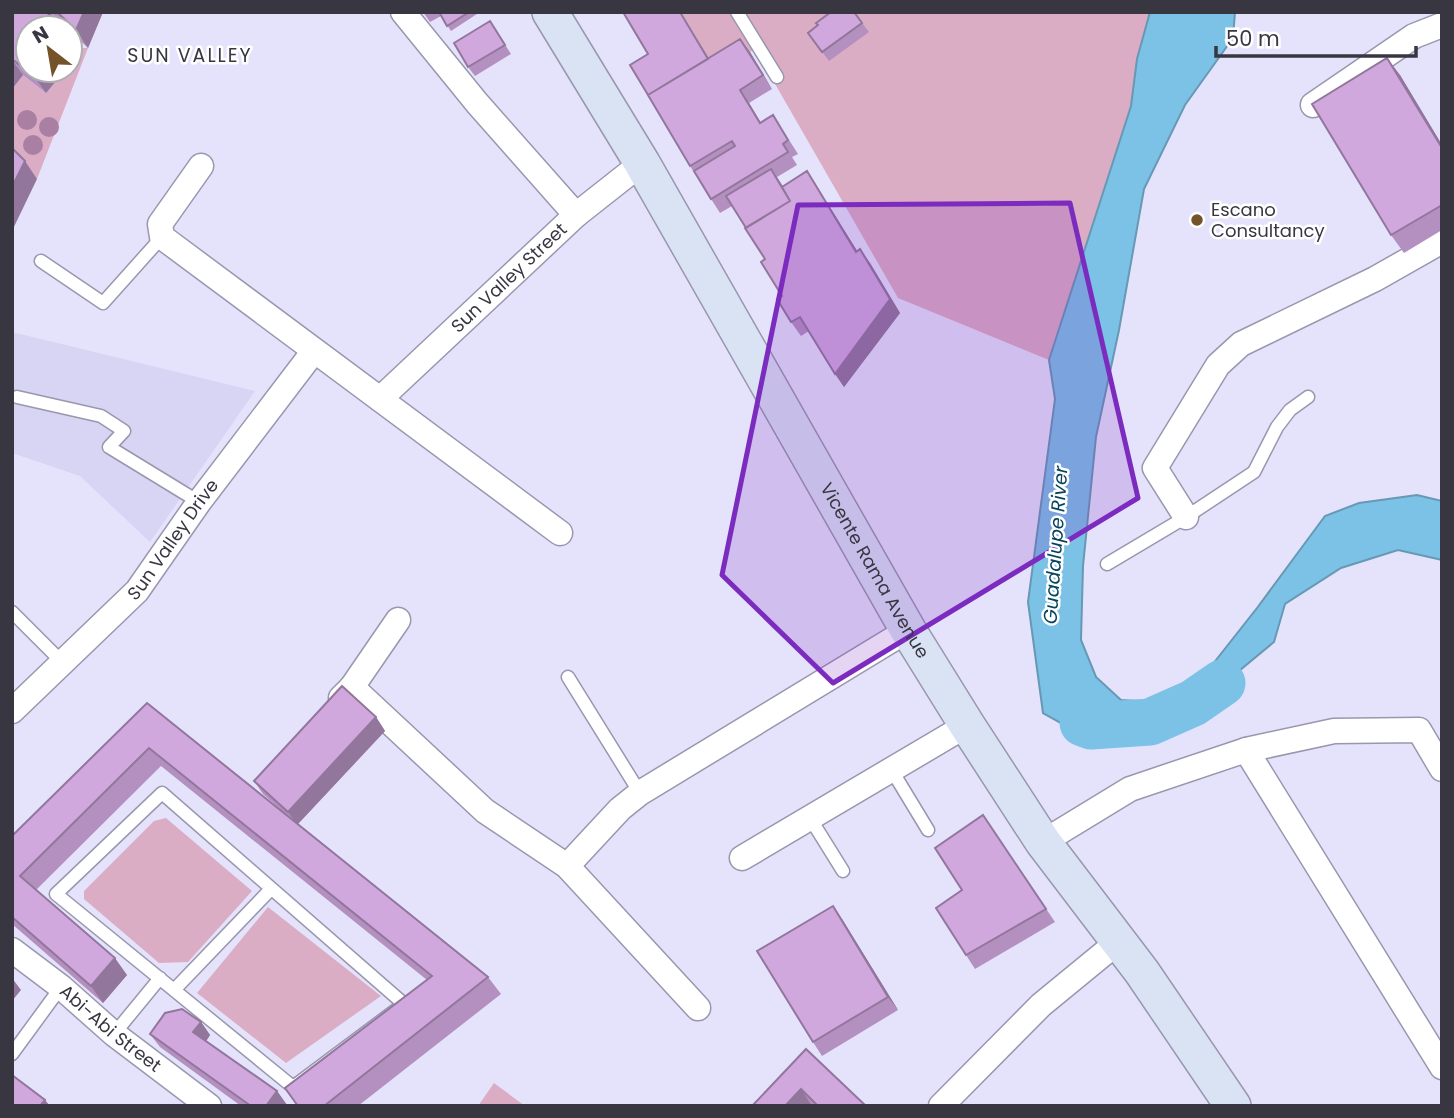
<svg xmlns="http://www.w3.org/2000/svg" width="1454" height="1118" viewBox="0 0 1454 1118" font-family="Poppins,sans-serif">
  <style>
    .built { fill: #d7d4f4 }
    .green { fill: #dbadc5 }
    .water { fill: #7bc2e6; stroke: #6798b4; stroke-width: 2 }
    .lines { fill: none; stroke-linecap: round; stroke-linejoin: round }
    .river { stroke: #7bc2e6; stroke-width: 47 }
    .lane-casing { stroke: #9997ae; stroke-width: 15 }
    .street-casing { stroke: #9997ae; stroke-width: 27 }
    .secondary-casing { stroke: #9997ae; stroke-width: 38 }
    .lane { stroke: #fff; stroke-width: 12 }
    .street { stroke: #fff; stroke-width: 24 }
    .secondary { stroke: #d9e3f4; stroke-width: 35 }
    .tree { fill: #aa7fa4 }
    .wall { fill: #b390bf }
    .shaded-wall { fill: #92769b }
    .building { fill: #d0a8de; stroke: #92769b; stroke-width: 2 }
    .marked { fill: #7b2cbf; fill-opacity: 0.2; stroke: #7b2cbf; stroke-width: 5; stroke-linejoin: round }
    .poi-dot { fill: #74532a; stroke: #fff; stroke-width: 2.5 }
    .labels { text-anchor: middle; stroke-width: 5; stroke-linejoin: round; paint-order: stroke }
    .poi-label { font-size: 18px; fill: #383741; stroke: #fff; text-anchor: start }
    .street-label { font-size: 18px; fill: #383741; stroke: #fff }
    .neighbourhood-label { font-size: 19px; letter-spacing: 2px; fill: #383741; stroke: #fff }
    .water-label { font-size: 19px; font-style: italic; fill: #06445d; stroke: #fff }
  </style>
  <rect width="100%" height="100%" fill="#e5e3fc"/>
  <!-- built -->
  <path class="built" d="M12 332 255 391 150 542 80 476 12 453Z"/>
  <!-- green -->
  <path class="green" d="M681 12H1150L1137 59 1131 106 1049 360 898 298 755 49 717 72Z
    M82 48H88L37 179 12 153V89L23 75 46 93 65 70H70V63Z
    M166 818 252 891 188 962 159 963 84 899V891L154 821Z
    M268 907 381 996 286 1063 197 993Z
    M494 1083 525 1106H526H478Z"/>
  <!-- water -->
  <path class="water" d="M1150 12H1235L1233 38 1185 105 1144 189 1119 330 1096 437 1083 566 1081 640 1096 677 1121 700 1154 702 1201 679 1257 608 1325 516 1359 503 1417 495 1442 501V560L1398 550 1341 568 1285 604 1274 642 1204 700 1108 738 1077 732 1043 713 1028 602 1055 399 1049 360 1131 106 1137 59Z"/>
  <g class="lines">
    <!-- river -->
    <path class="river" d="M1083 723 1091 726 1150 722 1193 703 1222 683"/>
    <defs>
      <path id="lane" d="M737 12 777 77
        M41 261 103 303 162 237
        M17 397 101 416 124 431 109 447 199 502
        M1107 564 1186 517 1254 472 1277 427 1290 410 1308 397
        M12 612 62 662
        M568 677 640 793
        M891 769 928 830
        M162 793 404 1004 293 1087 56 894Z
        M810 818 843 871
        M174 990 271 889
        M114 1034 160 978
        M12 1054 61 987"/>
      <g id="street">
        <path d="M403 12 477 103 576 215"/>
        <path d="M1313 105 1414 36 1442 25"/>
        <path d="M201 166 160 224 162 237 560 533"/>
        <path id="s1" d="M380 399 576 215 642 163"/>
        <path d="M1186 517 1155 468 1218 365 1241 344 1375 279 1442 241"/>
        <path d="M352 687 485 811 567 866 698 1008"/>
        <path d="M341 698 352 687 398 620"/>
        <path id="s2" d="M12 711 137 591 199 502 314 351"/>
        <path d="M1246 750 1442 1067"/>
        <path d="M1043 842 1130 789 1246 750 1334 731 1419 730 1442 769"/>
        <path d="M742 858 967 725"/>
        <path d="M567 866 620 809 640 793 908 630"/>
        <path id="s3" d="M12 950 61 987 114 1034 209 1106"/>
        <path d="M941 1106 1041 1005 1119 941"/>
      </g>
      <g id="secondary">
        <path id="s4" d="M550 12 642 163 908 630 967 725 1043 842 1142 972 1233 1106"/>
      </g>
    </defs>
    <!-- lane casing -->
    <use href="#lane" class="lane-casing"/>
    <!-- street casing -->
    <use href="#street" class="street-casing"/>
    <!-- secondary casing -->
    <use href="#secondary" class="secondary-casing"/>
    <!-- lane -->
    <use href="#lane" class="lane"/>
    <!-- street -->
    <use href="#street" class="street"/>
    <!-- secondary -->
    <use href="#secondary" class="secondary"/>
  </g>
  <!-- trees -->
  <g class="tree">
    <circle cx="27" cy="120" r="10"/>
    <circle cx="49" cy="127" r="10"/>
    <circle cx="33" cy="145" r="10"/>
  </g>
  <!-- wall -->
  <path class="wall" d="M12 12H103L88 48 70 31V28H67L51 13 55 18 28 70H65L46 93 23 75 12 89Z
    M423 12H480L451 31 441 16 430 22Z
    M623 12H680L709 58 750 52 772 89 749 103 761 123 782 129 798 154 792 157 797 165 777 177 783 186 816 185 857 251 870 263 900 313 844 387 809 331 801 336 791 322 782 296 765 259 732 206 720 213 690 166 648 54Z
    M490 21 511 54 475 76 468 67Z
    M862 23 869 32 829 61 808 33Z
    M1400 75 1442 145V230L1404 253 1391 235Z
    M147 703 281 810 263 794 254 781 376 717 385 731 298 824 488 977 501 994 358 1106H297L285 1088 427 980 161 766 36 890 127 975 103 1003 12 924V836Z
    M983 815 1055 922 975 969 966 955 962 890Z
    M842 919 898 1010 822 1056 813 1042Z
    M201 1022 210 1035 206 1041 277 1091 287 1105 286 1106H241L160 1047 150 1034Z
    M806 1049 866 1106H752Z"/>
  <!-- shaded-wall -->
  <path class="shaded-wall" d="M84 12H103L88 48 76 30Z
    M70 31 82 48 70 64Z
    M740 39 750 52 772 89 763 75Z
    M1387 58 1400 75 1442 145V148Z
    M12 60 23 75 12 89Z
    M39 70H65L46 93 34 76Z
    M740 90 749 103 769 137 760 123Z
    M25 161 37 179 12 231V187Z
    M807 171 816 185 866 265 856 252Z
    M860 249 870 263 900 313 844 387 835 374Z
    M376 717 385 731 297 825 288 812Z
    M833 906 842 919 898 1010 888 997Z
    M115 958 127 975 103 1003 91 986Z
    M12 978 21 990 12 1001Z
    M201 1022 210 1035 203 1046 193 1032Z
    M801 1089 812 1106H785Z
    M277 1091 287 1105 266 1106Z
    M45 1100 50 1106H40Z"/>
  <!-- building -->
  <path class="building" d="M12 12H46L66 28H28V70H39L34 76 12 59Z
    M57 12H84L76 30Z
    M439 12H469L447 26Z
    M623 12H680L708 59 648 95 630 65 648 54Z
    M831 12H854L862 23 822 52 808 33 818 25 816 23Z
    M490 21 505 45 468 67 454 43Z
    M740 39 763 75 740 90 760 123 773 115 788 140 783 144 788 152 711 199 694 171 735 146 732 141 690 166 648 95Z
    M1387 58 1442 148V205L1391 235 1312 104Z
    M12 148 25 161 12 187Z
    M771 169 790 201 746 228 726 196Z
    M807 171 856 252 860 249 890 299 835 374 800 317 791 322 777 299 782 296 761 262 765 259 745 228 790 201 782 187Z
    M342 686 376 717 288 812 254 781Z
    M147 703 488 977 324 1106H298L285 1088 432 976 149 748 20 876 115 958 91 986 12 917V836Z
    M983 815 1046 909 966 955 936 908 962 890 935 848Z
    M833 906 888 997 813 1042 757 951Z
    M182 1009 201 1022 193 1032 277 1091 266 1106H251L150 1034 165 1013Z
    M806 1049 866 1106H818L801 1089 785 1106H752Z
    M12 1075 45 1100 40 1106H12Z"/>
  <!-- marked area -->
  <path class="marked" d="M1070 203 1138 498 833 683 722 575 798 205Z"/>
  <!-- markers -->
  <circle class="poi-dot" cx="1197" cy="220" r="7"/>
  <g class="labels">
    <!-- poi labels -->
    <g class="poi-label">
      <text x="1211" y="216">Escano<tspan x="1211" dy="21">Consultancy</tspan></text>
    </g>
    <!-- street labels -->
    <g class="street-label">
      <text dy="6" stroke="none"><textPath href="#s1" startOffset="177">Sun Valley Street</textPath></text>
      <text dy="6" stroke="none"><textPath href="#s2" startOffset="236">Sun Valley Drive</textPath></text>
      <text dy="6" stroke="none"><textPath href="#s4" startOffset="646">Vicente Rama Avenue</textPath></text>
      <text dy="6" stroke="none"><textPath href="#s3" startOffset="126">Abi-Abi Street</textPath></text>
    </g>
    <!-- neighbourhood labels -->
    <g class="neighbourhood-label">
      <text x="190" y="62">SUN VALLEY</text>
    </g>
    <!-- water labels -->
    <g class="water-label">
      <text transform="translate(1055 545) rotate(-86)" y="7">Guadalupe River</text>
    </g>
  </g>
  <!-- border -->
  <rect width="1454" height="1118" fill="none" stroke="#383741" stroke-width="28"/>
  <!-- north arrow -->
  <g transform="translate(49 49) rotate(329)"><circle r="33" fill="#ffffff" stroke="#afafb3" stroke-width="2"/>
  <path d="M0-5L12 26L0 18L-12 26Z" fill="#74532a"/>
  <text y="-10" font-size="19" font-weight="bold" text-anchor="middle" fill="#383741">N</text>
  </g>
  <!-- scale -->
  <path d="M1216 46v10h200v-10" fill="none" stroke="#383741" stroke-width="3.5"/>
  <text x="1226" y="46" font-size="21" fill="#383741" stroke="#ffffff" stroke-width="5" paint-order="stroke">50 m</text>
</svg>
